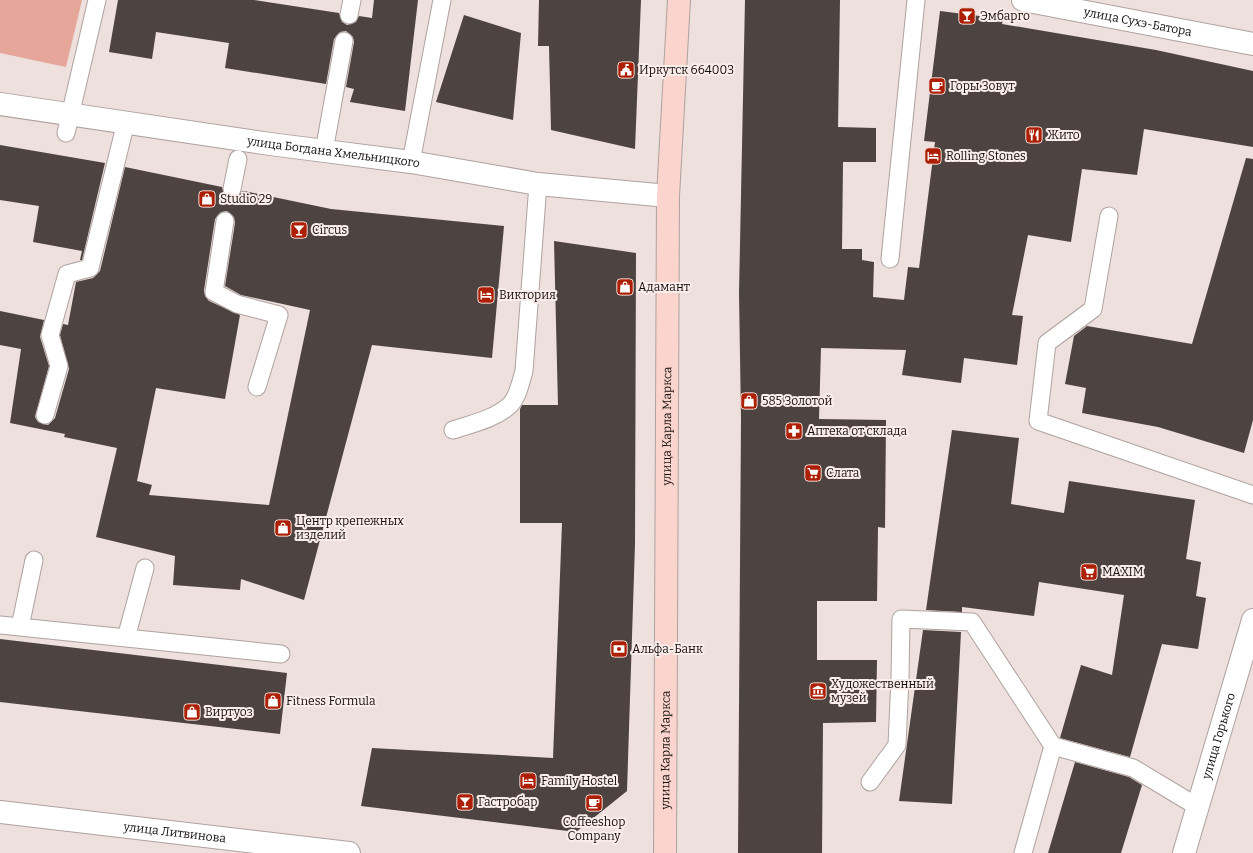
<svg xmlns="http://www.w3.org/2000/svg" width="1253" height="853" viewBox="0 0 1253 853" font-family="Bitter,serif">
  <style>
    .green { fill: #e6a699 }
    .building { fill: #4d4341; fill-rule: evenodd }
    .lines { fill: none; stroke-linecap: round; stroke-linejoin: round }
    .service-casing { stroke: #aea29f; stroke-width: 19 }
    .minor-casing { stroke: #aea29f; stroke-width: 24 }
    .tertiary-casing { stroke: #aea29f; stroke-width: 24 }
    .secondary-casing { stroke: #aea29f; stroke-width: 24 }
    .service { stroke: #fff; stroke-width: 17 }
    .minor { stroke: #fff; stroke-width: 22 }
    .tertiary { stroke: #fff; stroke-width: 22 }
    .secondary { stroke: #fbd4cd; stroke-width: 22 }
    .labels { text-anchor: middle; stroke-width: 4; stroke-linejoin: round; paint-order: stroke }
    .poi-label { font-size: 12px; fill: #130f0e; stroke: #faedea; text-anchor: start }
    .street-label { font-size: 12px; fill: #130f0e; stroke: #faedea }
  </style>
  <rect width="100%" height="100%" fill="#ede0dd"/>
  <!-- green -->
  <path class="green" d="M0 0H82L66 67 0 53Z"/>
  <!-- building -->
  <path class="building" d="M118 0H254L339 13 342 22 347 25 356 22 359 16 372 18 374 0H418L405 111 350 102 354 89 346 87 354 42 353 37 346 31 340 32 334 39 326 84 225 68 229 43 156 32 152 59 109 52Z
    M539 0H641L635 149 551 130 549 46H538Z
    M745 0H840L838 127 876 128V162H843L842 249H862V260L874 262 873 297 904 300 908 267 919 268 935 142 924 141 940 11 1003 19 1002 24 1156 50 1253 71V147L1144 129 1137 175 1082 169 1071 242 1028 235 1012 315 1023 316 1017 365 964 358 961 383 902 375 906 350 821 348 819 419 886 420 885 528 878 527 877 601H817V660H877L876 722 823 723 822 853H738L741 419 739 293Z
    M464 15 521 33 513 120 436 102Z
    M0 145 105 163 82 260H80L82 251 33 242 39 206 0 200Z
    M1246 158 1253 159V420L1244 453 1158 427 1082 413 1086 388 1065 384 1074 336 1087 326 1192 344Z
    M125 167 222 187 225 196 230 199 236 198 242 191H244L331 209 504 226 492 358 372 345 304 600 241 579 240 590 173 585 175 556 96 537 117 448 64 437 65 434 10 423 21 349 0 345V311L44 320 40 337 49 366 35 417 38 422 48 425 55 418 69 369 60 335 63 324 68 325 76 282 93 278 100 271ZM227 211 234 217 235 223 225 286 241 295 310 310 269 505 149 495 152 485 137 481 156 388 225 399 240 315 209 301 205 296 204 290 215 219 221 212Z
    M554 241 636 253 635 544 627 791 576 832 361 806 372 748 553 758 562 523H520V409L522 405H558Z
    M952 430 1019 438 1011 504 1064 513 1069 481 1195 500 1186 559 1201 562 1196 596 1206 598 1198 649 1162 644 1130 757 1060 738 1081 665 1112 675 1124 595 1039 582 1034 616 962 607V612L926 610Z
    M923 630 961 632 952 804 899 801Z
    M0 639 287 673 280 734 0 702Z
    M1075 762 1129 777 1142 785 1121 853H1048Z"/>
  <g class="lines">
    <defs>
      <path id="service" d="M349 15 352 0
        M66 133 97 0
        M324 151 344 41
        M411 162 442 0
        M232 189 238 159
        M1109 216 1093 309 1047 343 1038 421 1253 495
        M225 221 214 292 237 304 279 315 257 387
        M890 259 916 0
        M45 415 59 366 50 335 67 274 90 268 126 122
        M453 430C471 424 495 419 510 405 518 397 521 381 524 371L538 184
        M0 625 281 654
        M20 627 34 560
        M126 638 145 568
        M870 782 897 745 900 678 901 619 972 622 1053 746 1133 768 1198 807
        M1023 853 1053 746"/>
      <g id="minor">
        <path id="s1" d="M0 104 270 144 411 162 538 184 668 196"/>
        <path id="s2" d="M0 812 349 853"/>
        <path id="s3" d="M1184 853 1253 620"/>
      </g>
      <g id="tertiary">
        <path id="s4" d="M1023 0 1253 44"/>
      </g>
      <g id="secondary">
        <path id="s5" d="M665 853 668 196 679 0"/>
      </g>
    </defs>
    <!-- service casing -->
    <use href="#service" class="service-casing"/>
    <!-- minor casing -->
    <use href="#minor" class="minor-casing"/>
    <!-- tertiary casing -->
    <use href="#tertiary" class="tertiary-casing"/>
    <!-- secondary casing -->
    <use href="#secondary" class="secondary-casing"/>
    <!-- service -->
    <use href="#service" class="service"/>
    <!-- minor -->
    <use href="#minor" class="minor"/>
    <!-- tertiary -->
    <use href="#tertiary" class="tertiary"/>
    <!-- secondary -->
    <use href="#secondary" class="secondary"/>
  </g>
  <!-- icons -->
  <defs>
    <symbol id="bar-square" viewBox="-11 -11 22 22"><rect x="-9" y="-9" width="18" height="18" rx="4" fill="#ad1f03" stroke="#faedea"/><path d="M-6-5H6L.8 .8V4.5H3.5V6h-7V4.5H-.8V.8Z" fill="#fff"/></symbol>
    <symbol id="civic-square" viewBox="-11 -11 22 22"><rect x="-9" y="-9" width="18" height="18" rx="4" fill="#ad1f03" stroke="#faedea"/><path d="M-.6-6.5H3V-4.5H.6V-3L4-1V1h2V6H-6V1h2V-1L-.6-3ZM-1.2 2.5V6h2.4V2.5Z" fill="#fff"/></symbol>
    <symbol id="cafe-square" viewBox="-11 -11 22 22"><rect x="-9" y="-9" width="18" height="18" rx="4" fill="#ad1f03" stroke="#faedea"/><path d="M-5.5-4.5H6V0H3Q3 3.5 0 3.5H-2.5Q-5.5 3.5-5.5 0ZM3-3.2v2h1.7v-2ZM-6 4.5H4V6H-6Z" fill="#fff"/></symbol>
    <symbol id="restaurant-square" viewBox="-11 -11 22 22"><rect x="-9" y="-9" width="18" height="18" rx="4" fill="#ad1f03" stroke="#faedea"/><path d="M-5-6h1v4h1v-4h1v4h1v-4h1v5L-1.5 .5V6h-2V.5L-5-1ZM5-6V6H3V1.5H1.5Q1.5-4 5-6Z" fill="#fff"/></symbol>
    <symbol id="hotel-square" viewBox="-11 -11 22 22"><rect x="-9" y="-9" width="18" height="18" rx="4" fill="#ad1f03" stroke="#faedea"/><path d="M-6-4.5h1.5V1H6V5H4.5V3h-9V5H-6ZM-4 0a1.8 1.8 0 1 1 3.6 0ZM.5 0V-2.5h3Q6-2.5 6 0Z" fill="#fff"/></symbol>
    <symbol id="shop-square" viewBox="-11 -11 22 22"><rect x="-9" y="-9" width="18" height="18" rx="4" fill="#ad1f03" stroke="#faedea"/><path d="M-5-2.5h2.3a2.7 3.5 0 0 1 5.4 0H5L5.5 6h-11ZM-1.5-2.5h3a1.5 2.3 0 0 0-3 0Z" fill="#fff"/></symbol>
    <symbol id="pharmacy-square" viewBox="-11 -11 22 22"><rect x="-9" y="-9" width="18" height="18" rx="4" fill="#ad1f03" stroke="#faedea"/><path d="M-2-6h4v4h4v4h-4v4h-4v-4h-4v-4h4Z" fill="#fff"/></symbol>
    <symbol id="supermarket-square" viewBox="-11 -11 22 22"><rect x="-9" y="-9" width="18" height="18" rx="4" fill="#ad1f03" stroke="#faedea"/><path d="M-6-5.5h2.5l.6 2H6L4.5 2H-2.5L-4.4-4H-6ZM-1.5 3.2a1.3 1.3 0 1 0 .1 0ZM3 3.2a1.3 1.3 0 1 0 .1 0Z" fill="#fff"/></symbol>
    <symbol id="bank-square" viewBox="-11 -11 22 22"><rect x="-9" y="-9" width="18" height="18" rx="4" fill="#ad1f03" stroke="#faedea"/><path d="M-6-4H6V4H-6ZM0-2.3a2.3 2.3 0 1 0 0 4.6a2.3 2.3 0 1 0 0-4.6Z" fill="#fff"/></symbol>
    <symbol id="museum-square" viewBox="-11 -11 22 22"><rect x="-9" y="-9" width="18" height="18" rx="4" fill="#ad1f03" stroke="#faedea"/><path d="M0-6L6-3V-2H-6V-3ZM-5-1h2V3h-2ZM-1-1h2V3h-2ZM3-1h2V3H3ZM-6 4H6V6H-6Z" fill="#fff"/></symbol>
  </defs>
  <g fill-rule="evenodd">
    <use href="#bar-square" x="957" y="6" width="20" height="20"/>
    <use href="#civic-square" x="616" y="60" width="20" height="20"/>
    <use href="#cafe-square" x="927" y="76" width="20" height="20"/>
    <use href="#restaurant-square" x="1024" y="125" width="20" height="20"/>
    <use href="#hotel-square" x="923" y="146" width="20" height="20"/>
    <use href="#shop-square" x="197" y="189" width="20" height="20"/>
    <use href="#bar-square" x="289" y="220" width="20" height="20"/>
    <use href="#shop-square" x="615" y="277" width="20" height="20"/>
    <use href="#hotel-square" x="476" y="285" width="20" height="20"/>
    <use href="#shop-square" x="739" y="391" width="20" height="20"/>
    <use href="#pharmacy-square" x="784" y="421" width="20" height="20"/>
    <use href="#supermarket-square" x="803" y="463" width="20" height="20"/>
    <use href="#shop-square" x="273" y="518" width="20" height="20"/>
    <use href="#supermarket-square" x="1079" y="562" width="20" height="20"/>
    <use href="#bank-square" x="609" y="639" width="20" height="20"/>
    <use href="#museum-square" x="808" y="681" width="20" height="20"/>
    <use href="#shop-square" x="263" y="691" width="20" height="20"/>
    <use href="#shop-square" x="182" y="702" width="20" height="20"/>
    <use href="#hotel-square" x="518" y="771" width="20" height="20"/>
    <use href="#bar-square" x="455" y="792" width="20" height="20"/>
    <use href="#cafe-square" x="584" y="793" width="20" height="20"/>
  </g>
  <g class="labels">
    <!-- poi labels -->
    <g class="poi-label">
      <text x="980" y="20">Эмбарго</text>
      <text x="639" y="74">Иркутск 664003</text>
      <text x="950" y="90">Горы Зовут</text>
      <text x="1047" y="139">Жито</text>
      <text x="946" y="160">Rolling Stones</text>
      <text x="220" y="203">Studio 29</text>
      <text x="312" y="234">Circus</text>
      <text x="638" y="291">Адамант</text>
      <text x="499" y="299">Виктория</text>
      <text x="762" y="405">585 Золотой</text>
      <text x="807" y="435">Аптека от склада</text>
      <text x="826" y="477">Слата</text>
      <text x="296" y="525">Центр крепежных<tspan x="296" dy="14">изделий</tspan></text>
      <text x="1102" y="576">MAXIM</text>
      <text x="632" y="653">Альфа-Банк</text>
      <text x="831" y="688">Художественный<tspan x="831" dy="14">музей</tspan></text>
      <text x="286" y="705">Fitness Formula</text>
      <text x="205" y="716">Виртуоз</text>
      <text x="541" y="785">Family Hostel</text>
      <text x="478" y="806">Гастробар</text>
      <text x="594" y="826" text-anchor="middle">Coffeeshop<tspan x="594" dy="14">Company</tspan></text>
    </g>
    <!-- street labels -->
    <g class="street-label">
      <text dy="4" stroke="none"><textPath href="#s4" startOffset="117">улица Сухэ-Батора</textPath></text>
      <text dy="4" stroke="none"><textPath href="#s1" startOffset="337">улица Богдана Хмельницкого</textPath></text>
      <text dy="4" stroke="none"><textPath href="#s5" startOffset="427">улица Карла Маркса</textPath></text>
      <text dy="4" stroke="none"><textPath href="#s3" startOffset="122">улица Горького</textPath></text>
      <text dy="4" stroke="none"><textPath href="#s5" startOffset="103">улица Карла Маркса</textPath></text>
      <text dy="4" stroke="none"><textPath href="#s2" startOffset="176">улица Литвинова</textPath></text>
    </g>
  </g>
</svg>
